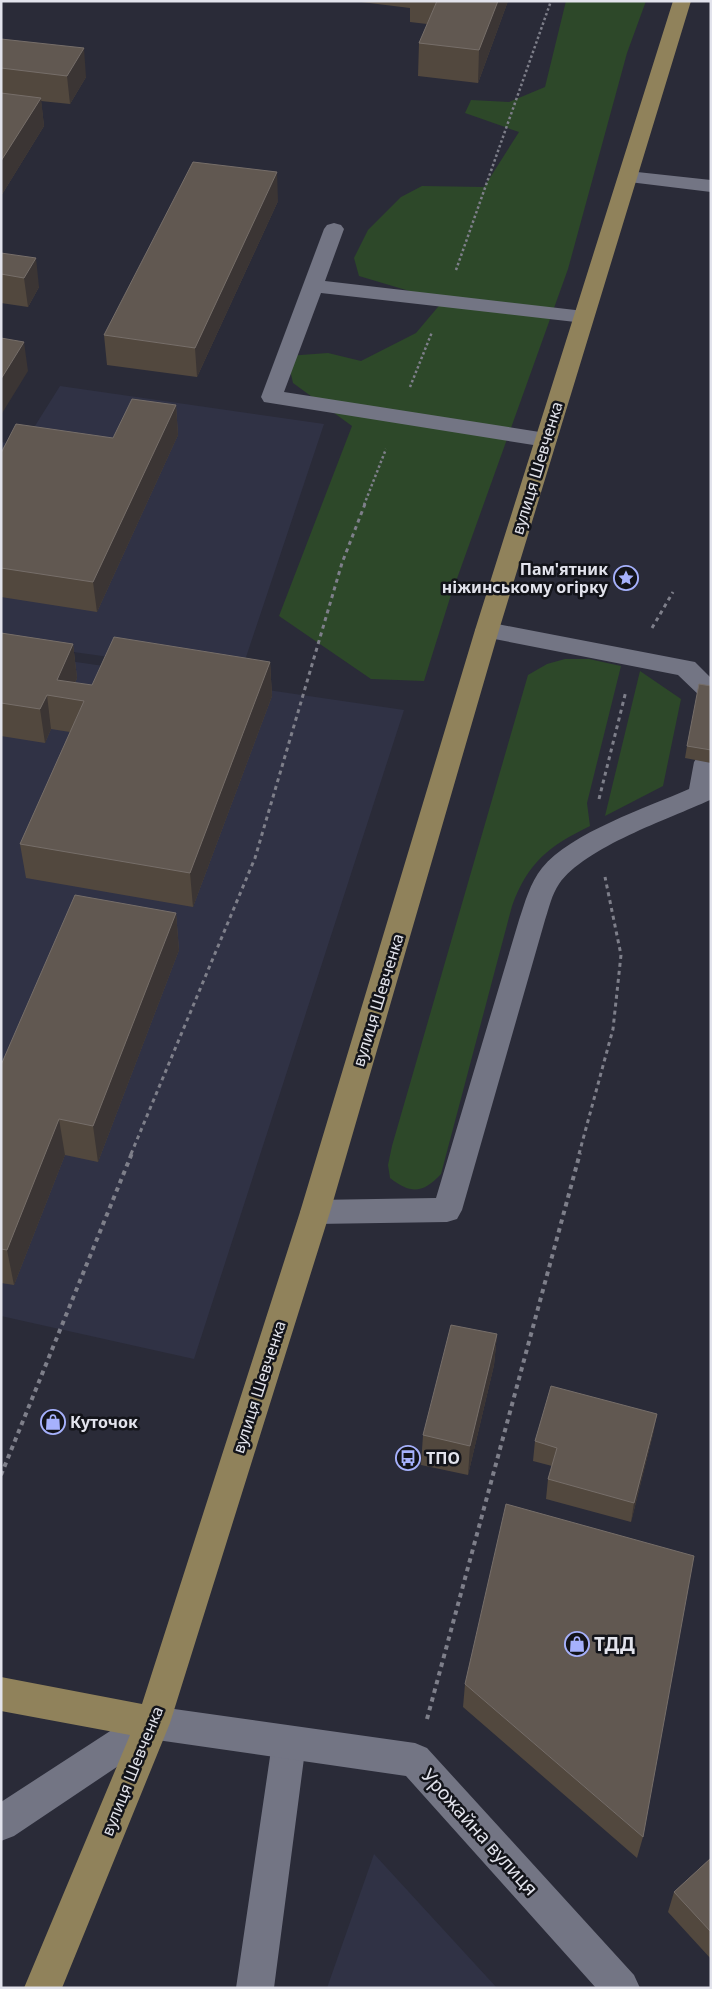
<svg xmlns="http://www.w3.org/2000/svg" width="712" height="1989" viewBox="0 0 712 1989" font-family="'Noto Sans',sans-serif">
  <style>
    .built { fill: #303245 }
    .green { fill: #2d4829 }
    .lines { fill: none; stroke-linecap: round; stroke-linejoin: round }
    .path-far2 { stroke: #7e7f8a; stroke-width: 2.5; stroke-dasharray: 2.5 2.5; stroke-linecap: butt }
    .path-far1 { stroke: #7e7f8a; stroke-width: 3; stroke-dasharray: 4 4; stroke-linecap: butt }
    .path { stroke: #7e7f8a; stroke-width: 4; stroke-dasharray: 4.5 4.5; stroke-linecap: butt }
    .lane { fill: #737584; fill-rule: evenodd }
    .street { fill: #737584; fill-rule: evenodd }
    .primary { fill: #90825b; fill-rule: evenodd }
    .wall { fill: #52483e }
    .shaded-wall { fill: #3b3534 }
    .building { fill: #615851; stroke: #766e69 }
    .labels { text-anchor: middle; stroke-width: 5; stroke-linejoin: round; paint-order: stroke }
    .street-label { font-size: 16px; fill: #e2e3ec; stroke: #13141a }
    .poi-label { font-size: 16px; font-weight: bold; fill: #e2e3ec; stroke: #13141a; text-anchor: start }
    .near-poi-label { font-size: 19px; font-weight: bold; fill: #e2e3ec; stroke: #13141a; text-anchor: start }
    .near-street-label { font-size: 19px; fill: #e2e3ec; stroke: #13141a }
  </style>
  <rect width="100%" height="100%" fill="#2a2b38"/>
  <!-- built -->
  <path class="built" d="M60 386 324 424 240 675 1 642V442L23 445Z
    M1 651 404 710 194 1359 1 1316Z
    M374 1854 497 1988H327Z"/>
  <!-- green -->
  <path class="green" d="M566 1H646L627 53 568 269 450 598 424 681 371 679 279 616 352 426 293 383 287 356 328 353 361 361 416 333 443 301 359 276 354 258 368 230 401 197 422 186 484 187 519 132 465 113 471 100 509 102 545 87Z
    M565 659H589L621 666 587 803 590 826C549 846 528 862 512 906L441 1174C422 1194 411 1194 390 1178L388 1165 392 1146 528 675 547 664Z
    M640 671 681 699 663 786 605 816Z"/>
  <g class="lines">
    <!-- path-far2 -->
    <path class="path-far2" d="M456 270 551 1
      M410 387 432 332
      M364 505 386 449"/>
    <!-- path-far1 -->
    <path class="path-far1" d="M652 628 673 592
      M599 799 626 691
      M131 1154 255 858 342 563 365 504
      M579 1154 613 1029 621 955 605 877"/>
    <!-- path -->
    <path class="path" d="M1 1475 132 1153
      M427 1719 580 1153"/>
    <!-- lane -->
    <path class="lane" d="M628 171 711 180V192L621 181 618 177 621 173Z
      M334 223 341 225 344 229 325 281 584 311 591 313 594 317 591 321 584 323 321 293 284 392 546 433 554 435 557 440 554 445 546 447 264 402 261 397 324 229 327 225Z
      M487 622 695 662 711 678V700L702 698 678 675 479 636 475 630 479 624Z
      M707 753 711 754 710 800C669 819 585 847 559 884 552 894 549 908 545 920L462 1210 457 1219 447 1222 315 1224 305 1221 300 1212 305 1203 315 1200 436 1198 519 920C525 902 530 883 542 868 570 833 648 807 689 789L694 762 698 756Z
      M289 1726 301 1731 306 1743 274 1988H236L272 1743 277 1731Z"/>
    <!-- street -->
    <path class="street" d="M153 1706 415 1743 427 1748 634 1975 640 1988H596L406 1776 157 1740 14 1836 1 1841V1802L141 1711Z"/>
    <!-- primary -->
    <path class="primary" d="M673 1H691L499 630 330 1212 170 1723 62 1988H24L130 1735 1 1711V1677L142 1704 300 1212 475 630Z"/>
  </g>
  <!-- wall -->
  <path class="wall" d="M353 1H508L478 83 418 76 419 43 427 24 410 22V8Z
    M1 39 86 77 70 104 41 101 44 126 1 196Z
    M278 201 197 377 107 365 104 335Z
    M1 253 39 287 28 307 1 303Z
    M176 405 178 435 97 612 1 597V453L113 438Z
    M1 633 73 644 77 678 75 683 92 685 270 662 272 696 193 907 26 878 20 844 70 732 51 729 45 743 1 736Z
    M711 686V763L685 758 687 746Z
    M176 913 179 950 98 1162 65 1155 14 1285 1 1283V1065Z
    M497 1334 494 1365 468 1475 421 1465 423 1435Z
    M657 1414 653 1434 631 1522 546 1499 548 1479 552 1466 533 1461 535 1441Z
    M465 1684 643 1837 637 1858 463 1707Z
    M711 1858V1959L668 1912 674 1892Z"/>
  <!-- shaded-wall -->
  <path class="shaded-wall" d="M498 1H508L478 83 479 50Z
    M84 48 86 77 70 104 67 76Z
    M41 98 44 126 1 196V161Z
    M277 172 278 201 197 377 195 348Z
    M36 258 39 287 28 307 24 278Z
    M24 342 28 371 1 415V379Z
    M176 405 178 435 97 612 93 582Z
    M73 644 77 678 68 699 57 680Z
    M270 662 272 696 193 907 190 873Z
    M47 695 51 729 45 743 40 709Z
    M176 913 179 950 98 1162 93 1126Z
    M59 1119 65 1155 14 1285 7 1250Z
    M497 1334 494 1365 468 1475 470 1446Z
    M657 1414 653 1434 631 1522 634 1503Z"/>
  <!-- building -->
  <path class="building" d="M437 1H498L479 50 419 43Z
    M1 39 84 48 67 76 1 68Z
    M1 93 41 98 1 161Z
    M193 162 277 172 195 348 104 335Z
    M1 253 36 258 24 278 1 274Z
    M1 338 24 342 1 379Z
    M132 399 176 405 93 582 1 568V453L16 424 113 438Z
    M1 633 73 644 57 680 92 685 114 637 270 662 190 873 20 844 84 701 47 695 40 709 1 703Z
    M699 684 711 686V750L687 746Z
    M75 895 176 913 93 1126 59 1119 7 1250 1 1249V1065Z
    M451 1325 497 1334 470 1446 423 1435Z
    M551 1386 657 1414 634 1503 548 1479 557 1448 535 1441Z
    M506 1504 694 1556 643 1837 465 1684Z
    M711 1858V1932L674 1892Z"/>
  <!-- icons -->
  <defs>
    <symbol id="sight-ring" viewBox="-11 -11 22 22"><circle r="9.5" fill="#13141a" stroke="#a6b1fc" stroke-width="1.5"/><path d="M0-6L1.8-2.2L6-1.7L2.9 1.2L3.7 5.4L0 3.3L-3.7 5.4L-2.9 1.2L-6-1.7L-1.8-2.2Z" fill="#a6b1fc"/></symbol>
    <symbol id="shop-ring" viewBox="-11 -11 22 22"><circle r="9.5" fill="#13141a" stroke="#a6b1fc" stroke-width="1.5"/><path d="M-5-2.5h2.3a2.7 3.5 0 0 1 5.4 0H5L5.5 6h-11ZM-1.5-2.5h3a1.5 2.3 0 0 0-3 0Z" fill="#a6b1fc"/></symbol>
    <symbol id="bus-ring" viewBox="-11 -11 22 22"><circle r="9.5" fill="#13141a" stroke="#a6b1fc" stroke-width="1.5"/><path d="M-5-6H5V4H4V6H2V4H-2V6H-4V4H-5ZM-3.5-4V0h7V-4ZM-3.5 1.2v1.5H-2V1.2ZM2 1.2v1.5H3.5V1.2Z" fill="#a6b1fc"/></symbol>
  </defs>
  <g fill-rule="evenodd">
    <use href="#sight-ring" x="612" y="564" width="28" height="28"/>
    <use href="#shop-ring" x="39" y="1408" width="28" height="28"/>
    <use href="#bus-ring" x="394" y="1444" width="28" height="28"/>
    <use href="#shop-ring" x="563" y="1630" width="28" height="28"/>
  </g>
  <g class="labels">
    <!-- street labels -->
    <g class="street-label">
      <text transform="translate(537 468) rotate(-73)" y="6">вулиця Шевченка</text>
      <text transform="translate(378 1000) rotate(-73)" y="6">вулиця Шевченка</text>
      <text transform="translate(259 1387) rotate(-72)" y="6">вулиця Шевченка</text>
      <text transform="translate(132 1771) rotate(-68)" y="6">вулиця Шевченка</text>
    </g>
    <!-- poi labels -->
    <g class="poi-label">
      <text x="608" y="575" text-anchor="end">Пам'ятник<tspan x="608" dy="18">ніжинському огірку</tspan></text>
      <text x="70" y="1428">Куточок</text>
      <text x="426" y="1464">ТПО</text>
    </g>
    <!-- near-poi labels -->
    <g class="near-poi-label">
      <text x="594" y="1651">ТДД</text>
    </g>
    <!-- near-street labels -->
    <g class="near-street-label">
      <text transform="translate(480 1832) rotate(48)" y="7">Урожайна вулиця</text>
    </g>
  </g>
  <!-- border -->
  <rect width="712" height="1989" fill="none" stroke="#e2e3ec" stroke-width="5"/>
</svg>
